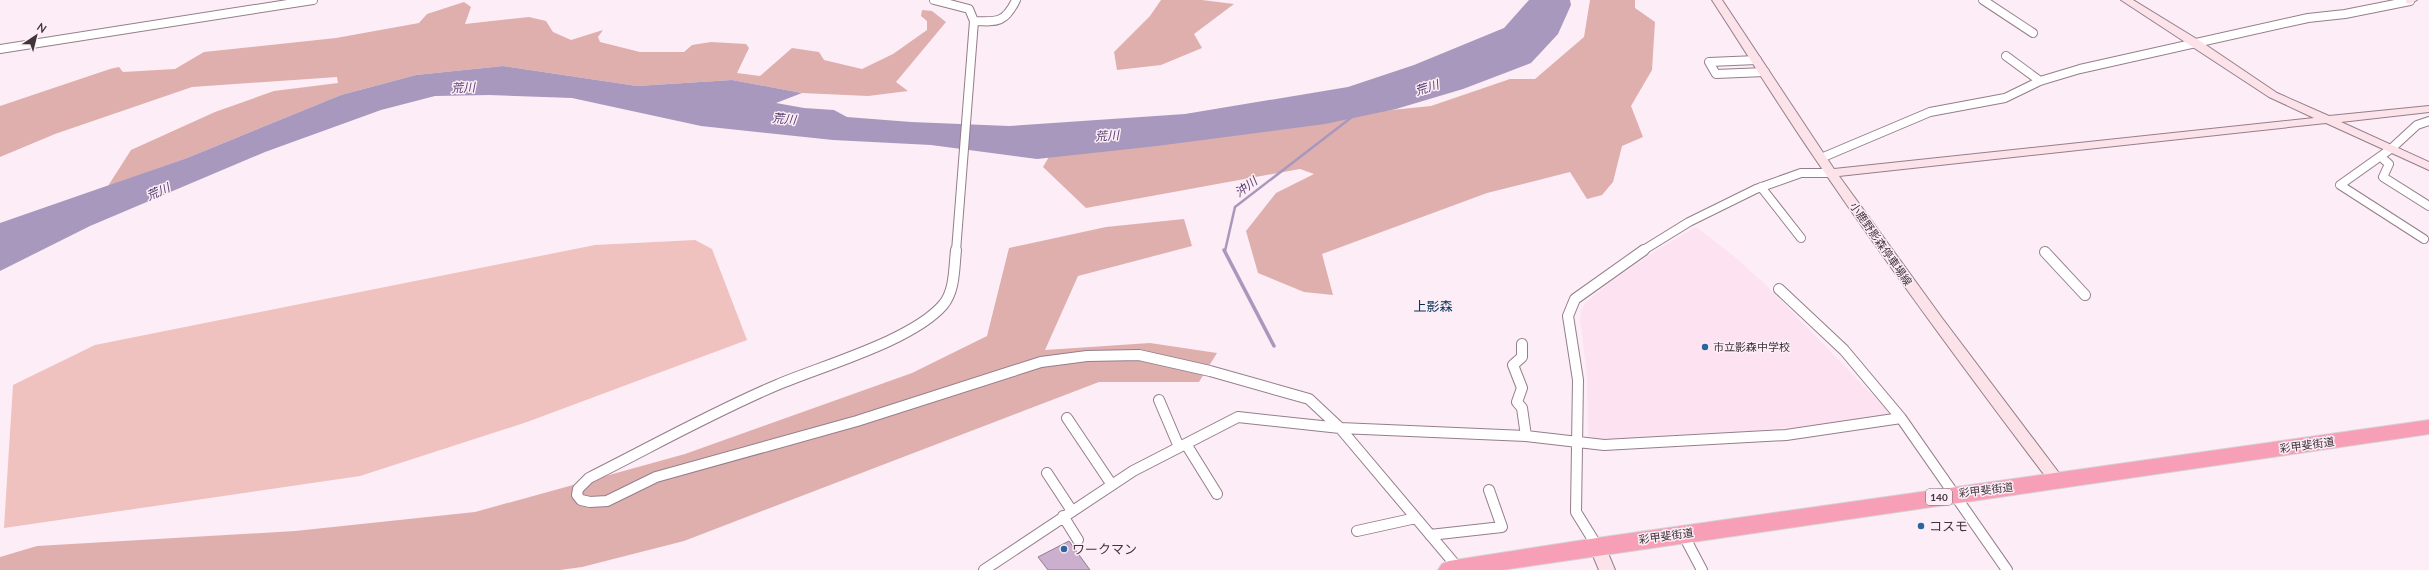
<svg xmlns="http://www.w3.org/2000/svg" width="2429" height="570" viewBox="0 0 2429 570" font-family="Lato,'Noto Sans JP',sans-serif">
<rect width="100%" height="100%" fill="#fdedf6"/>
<!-- built -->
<path fill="#fde3f2" d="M1696,227L1735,257L1767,286L1889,412L1887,415L1830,424L1617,443L1592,441L1588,436L1587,376L1580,319L1581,310L1586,302L1609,283L1657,250Z"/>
<!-- green -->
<path fill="#efc1bf" d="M695,240L712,249L747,340L527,422L360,476L4,528L13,385L95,345L595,245Z"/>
<!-- forest -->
<path fill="#dfafae" d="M1161,0H1202L1234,4L1194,34L1202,48L1161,65L1117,70L1114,52L1150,16Z
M1590,0H1635V8L1655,22L1652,70L1631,106L1643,137L1622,146L1613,182L1602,195L1587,199L1570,172L1487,193L1322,254L1333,295L1304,292L1258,273L1246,231L1276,193L1314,174L1300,169L1086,208L1043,167L1053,150L1254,124L1431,106L1510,79H1535L1584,37Z
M464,2L471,7L465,24L529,17L546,21L553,32L571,40L603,30L598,37L600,42L640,52H684L692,45L711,42L746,44L749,48L737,73L760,76L792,48L819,52L824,60L862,69L893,54L927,30V21L921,16L922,10L932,11L946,22L896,82L908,91L868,96L802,93L732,80L637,86L503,66L416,75L341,95L187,158L108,186L131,150L215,112L274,91L338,83L337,77L192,87L55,134L0,157V106L110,69L119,67L123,72L175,69L204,52L336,38L419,23L427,14Z
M1184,219L1192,246L1078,276L1045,350L1150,343L1217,353L1199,382H1099L684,541L582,567L560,570H0V557L37,546L295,531L475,512L685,454L912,373L987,336L1009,248L1106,227Z"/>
<!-- water -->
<path fill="#a898bd" d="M1529,0H1570L1571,5L1558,34L1531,63L1463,89L1396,109L1325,124L1157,146L1037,159L931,145L833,140L701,126L572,98L489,95L435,96L381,110L265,152L90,226L0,271V223L187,158L341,95L416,75L503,66L637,86L732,80L802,93L776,103L804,108L834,110L847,117L911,122L1009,126L1185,114L1348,87L1414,65L1504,28Z"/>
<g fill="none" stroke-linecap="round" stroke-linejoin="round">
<!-- stream-far1 -->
<path stroke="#a898bd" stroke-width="2.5" d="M1225,251L1235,207L1352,117"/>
<!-- stream -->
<path stroke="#a898bd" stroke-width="3.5" d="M1224,250L1274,346"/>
</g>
<!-- building -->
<path fill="#ccaecf" stroke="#8f7e90" d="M1069,541L1090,570H1048L1038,557Z"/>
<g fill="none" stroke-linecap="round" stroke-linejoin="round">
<!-- street-far1 casing -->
<g stroke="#957e8b" stroke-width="10">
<path id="street-far1" d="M934,0L969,9L974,21L956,251
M1983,0L2033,33
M974,21C997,22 1005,23 1016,0
M0,49L313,0
M2006,56L2040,81
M1757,60L1709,62L1716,74L1765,72
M2381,157L2389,164L2383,177L2429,206
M1821,158L1930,112L2005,98L2040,81L2080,69L2308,18L2345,14L2410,1
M1761,187L1801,238
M2424,239L2340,185L2392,148L2417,125L2429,121
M1642,251L1689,222L1756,189L1801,173H1831"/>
</g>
<!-- street casing -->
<g stroke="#957e8b" stroke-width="12">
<path id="street" d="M956,250C954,268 955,291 943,305C912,341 821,366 777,385C713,412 651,447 589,478L578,489L577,495L581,500L590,502L607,501L656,477L857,421L1041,362L1087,356L1139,355L1210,371L1309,399L1340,428L1459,569L1465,570
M2045,252L2085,295
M1779,289L1844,350L1901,418
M1522,344V357L1513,365L1522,388L1517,402L1522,408L1526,436
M1159,400L1179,447
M1067,418L1112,485
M1186,444L1217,494
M1047,473L1072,511
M1063,516L1078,540
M1357,531L1416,518
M1683,534L1702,570
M1430,535L1502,527L1489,490
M1597,546L1576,512L1578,380L1568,316L1575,299L1644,250
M984,570L1133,471L1238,417L1340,428L1526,436L1604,445L1786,435L1901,418L2007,570"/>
</g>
<!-- secondary casing -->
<g stroke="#957e8b" stroke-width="2">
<path id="secondary" d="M1712,0H1722L1834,169L2314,118L2269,97L2121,0H2133L2200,41L2277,93L2329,116L2429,106V112L2341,122L2429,162V170L2326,123L1839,176L1942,318L2062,477L2065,481L2062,485L2057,487L2052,485C1970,377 1890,269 1814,157C1779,106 1746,52 1712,0Z
M2406,0H2417L2410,4L2406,3Z
M1597,540L1603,541L1615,570H1599L1589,546L1591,541Z"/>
</g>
<!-- highway casing -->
<g stroke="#d5d3d4" stroke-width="2">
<path id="highway" d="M2429,420V434L1502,570H1438L1442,564L1449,561L1597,538Z"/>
</g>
<!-- street-far1 -->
<use href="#street-far1" stroke="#fff" stroke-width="8"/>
<!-- street -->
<use href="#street" stroke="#fff" stroke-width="10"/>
<!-- secondary -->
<use href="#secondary" fill="#fce2e9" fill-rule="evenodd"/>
<!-- highway -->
<use href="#highway" fill="#f69fb7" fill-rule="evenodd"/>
</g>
<!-- markers -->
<g fill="#29669d" stroke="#fdedf6" stroke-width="1.5">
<circle cx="1705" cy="347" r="4"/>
<circle cx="1921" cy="526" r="4"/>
<circle cx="1064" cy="549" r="4"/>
</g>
<g text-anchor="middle" stroke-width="3" stroke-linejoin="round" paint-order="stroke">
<!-- shield labels -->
<rect fill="#fdedf6" stroke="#786c72" stroke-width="1" x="1926" y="489" width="26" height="16" rx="3"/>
<g font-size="10" font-weight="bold" fill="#3f353a">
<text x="1939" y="501">140</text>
</g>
<!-- street labels -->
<g font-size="11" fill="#3f353a" stroke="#fdedf6">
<text transform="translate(1881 244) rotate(55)" y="4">小鹿野影森停車場線</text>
<text transform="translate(2307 445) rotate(-8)" y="4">彩甲斐街道</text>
<text transform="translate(1986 490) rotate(-7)" y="4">彩甲斐街道</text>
<text transform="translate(1666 536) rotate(-8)" y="4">彩甲斐街道</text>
</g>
<!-- poi labels -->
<g font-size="11" fill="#3f353a" stroke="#fdedf6" text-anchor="start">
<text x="1713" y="351">市立影森中学校</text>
</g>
<!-- water labels -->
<g font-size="12" font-style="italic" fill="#553d70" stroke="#fdedf6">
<text transform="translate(463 88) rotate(-3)" y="4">荒川</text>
<text transform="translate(1427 88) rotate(-18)" y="4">荒川</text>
<text transform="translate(784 119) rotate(5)" y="4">荒川</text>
<text transform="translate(1107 136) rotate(-4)" y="4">荒川</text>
<text transform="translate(1246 187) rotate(-37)" y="4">沖川</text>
<text transform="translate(158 192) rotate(-24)" y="4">荒川</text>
</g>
<!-- quarter labels -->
<g font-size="13" fill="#012f53" stroke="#fdedf6">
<text x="1433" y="311">上影森</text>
</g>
<!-- near-poi labels -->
<g font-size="13" fill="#3f353a" stroke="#fdedf6" text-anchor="start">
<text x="1929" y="531">コスモ</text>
<text x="1072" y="554">ワークマン</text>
</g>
</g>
<!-- north arrow -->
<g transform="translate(36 36) rotate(35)" stroke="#fdedf6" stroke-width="3" paint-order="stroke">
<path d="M0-3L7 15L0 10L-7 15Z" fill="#3f353a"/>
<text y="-6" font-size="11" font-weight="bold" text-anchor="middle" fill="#3f353a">N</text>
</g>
</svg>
